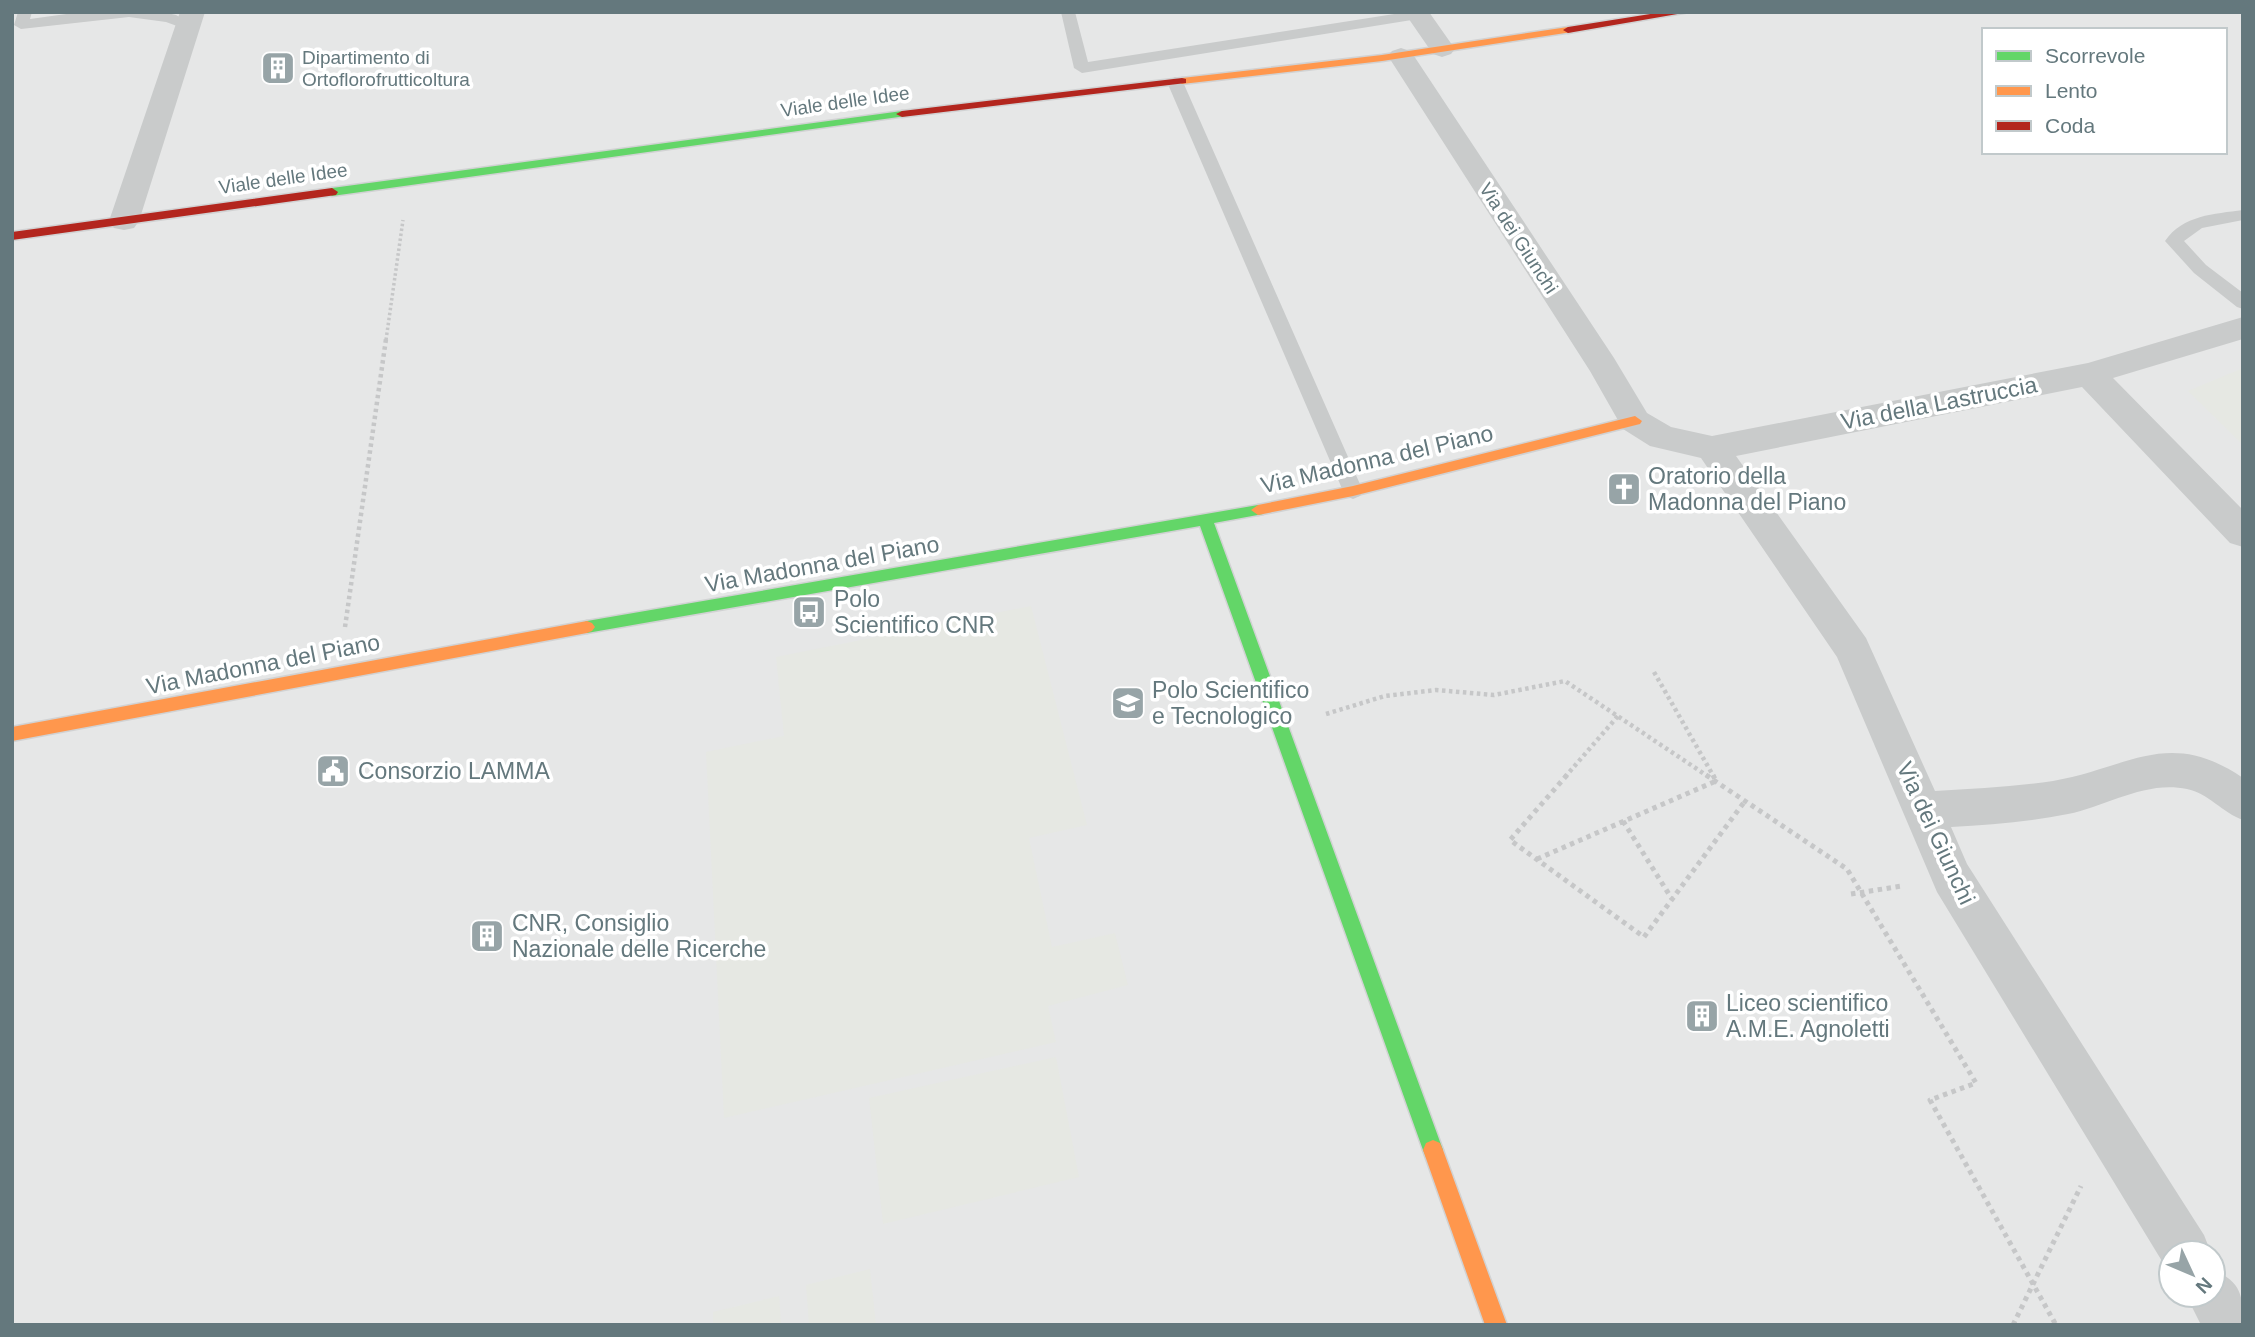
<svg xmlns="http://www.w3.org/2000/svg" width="2255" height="1337" viewBox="0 0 2255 1337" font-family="Helvetica,sans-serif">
<rect width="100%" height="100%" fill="#f6f6f6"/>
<!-- built -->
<path fill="#e6e7e7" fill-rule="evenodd" d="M12,12H2243V1325H12ZM1984,30H2225V152H1984ZM2171,1253H2213V1295H2171Z"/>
<!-- green -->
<path fill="#e6e8e3" d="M2243,368V445L2188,391Z
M1031,606L1087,825L1029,838L1052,947L1115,933L1128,985L1048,1006L1056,1042L724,1118L706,752L784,736L776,657Z
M1056,1057L1079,1177L883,1224L869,1098Z
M870,1269L876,1325H809L806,1285Z
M779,1296L781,1325H713V1312Z"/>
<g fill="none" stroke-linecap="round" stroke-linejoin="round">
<!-- fast casing -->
<g stroke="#d1d2d3" stroke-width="3">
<path id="fast" d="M902,111L906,112V116L332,196L326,192L332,188Z
M1258,505L1265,510L1263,514L1214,523L1443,1150L1440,1157L1433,1160L1426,1157L1423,1150L1200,526L587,633L582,631L579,627L582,623L587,621Z"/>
</g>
<!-- slow casing -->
<g stroke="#d1d2d3" stroke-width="3">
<path id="slow" d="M1568,27L1573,30L1572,32L1382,61L1182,84L1177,81L1182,78L1382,55Z
M1635,416L1642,421L1640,424L1353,496L1258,515L1251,510L1258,505L1353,486Z
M587,621L592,623L595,627L592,631L587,633L12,741V727Z
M1433,1140L1440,1143L1443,1150L1507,1325H1485L1423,1150L1426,1143Z"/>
</g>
<!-- jam casing -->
<g stroke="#d1d2d3" stroke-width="3">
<path id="jam" d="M1663,12H1689L1568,33L1563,30L1568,27Z
M1182,78L1186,79V83L902,117L896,114L902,111Z
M332,188L338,192L336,195L12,240V232Z"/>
</g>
<!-- path-far2 -->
<path stroke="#c6c7c8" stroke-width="3.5" stroke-dasharray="2.5 2.5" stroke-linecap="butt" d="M386,340L403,220"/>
<!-- path-far1 -->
<path stroke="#c6c7c8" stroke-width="4.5" stroke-dasharray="3.5 3.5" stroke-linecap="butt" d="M345,627L386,339
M1654,672L1714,777
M1326,714L1385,696L1436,690L1494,695L1565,681L1709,777
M1565,777L1618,716"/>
<!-- path -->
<path stroke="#c6c7c8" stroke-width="5" stroke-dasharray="4.5 4.5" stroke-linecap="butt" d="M1567,775L1510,840L1644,937L1745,801
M1706,775L1847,869L1976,1083L1930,1100L2056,1325
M1623,821L1672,899
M1537,859L1716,781L1713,775
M1851,894L1902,886
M2013,1325L2081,1186"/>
<!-- lane -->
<path fill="#c9cbcb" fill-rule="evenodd" d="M18,12H32L30,19L81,12H163L176,15L195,26L188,30L166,22L129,17L21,29L14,25Z
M1061,12H1075L1088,62L1407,12H1423L1425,15L1418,19L1082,73L1074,68Z
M1175,77L1183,82L1363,491L1360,496L1353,499L1346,496L1343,491L1167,82Z
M2243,210V220L2202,228L2184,241L2206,265L2243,293V309L2237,307L2194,273L2165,241C2183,215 2214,214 2243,210Z"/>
<!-- street -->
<path fill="#c9cbcb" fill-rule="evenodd" d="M180,12H205L139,221L134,228L124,230L114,228L109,221Z
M1404,12H1429L1455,49L1451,54L1442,57L1433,54Z
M1401,48L1410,51L1414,56L1614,358L1647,413L1671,427L1712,436L2088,363L2243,317V339L2113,378L2243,510V547L2230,543L2082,387L1736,456L1866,638L1935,791C1974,789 2014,787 2053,781C2128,768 2169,727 2243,778V820C2223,813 2208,793 2187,789C2146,780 2107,806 2068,814C2029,822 1990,825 1951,827L1967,864L2204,1235L2211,1253H2171V1272L2168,1271L1937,892L1837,657L1701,458L1650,446L1623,429L1590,371L1388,56L1392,51Z
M2213,1270C2242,1282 2243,1296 2243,1325H2201L2186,1295H2213Z"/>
<!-- fast -->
<use href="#fast" fill="#63d668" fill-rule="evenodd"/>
<!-- slow -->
<use href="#slow" fill="#ff974d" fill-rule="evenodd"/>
<!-- jam -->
<use href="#jam" fill="#b3261e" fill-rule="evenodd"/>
</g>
<!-- icons -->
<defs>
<g id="building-square" transform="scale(1.75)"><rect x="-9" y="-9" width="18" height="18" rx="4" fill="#97a4a7" stroke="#fff"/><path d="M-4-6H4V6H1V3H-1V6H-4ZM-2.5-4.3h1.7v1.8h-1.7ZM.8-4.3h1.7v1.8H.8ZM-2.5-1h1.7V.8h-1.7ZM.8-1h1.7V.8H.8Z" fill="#fff"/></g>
<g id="church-square" transform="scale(1.75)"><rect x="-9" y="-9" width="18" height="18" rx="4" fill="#97a4a7" stroke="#fff"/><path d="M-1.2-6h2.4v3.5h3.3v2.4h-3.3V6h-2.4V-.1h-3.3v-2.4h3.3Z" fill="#fff"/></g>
<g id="bus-square" transform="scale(1.75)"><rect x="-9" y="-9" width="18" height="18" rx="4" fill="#97a4a7" stroke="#fff"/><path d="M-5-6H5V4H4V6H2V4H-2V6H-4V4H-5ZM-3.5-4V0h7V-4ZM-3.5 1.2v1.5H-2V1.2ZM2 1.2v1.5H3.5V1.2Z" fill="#fff"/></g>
<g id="university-square" transform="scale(1.75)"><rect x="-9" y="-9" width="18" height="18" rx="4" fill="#97a4a7" stroke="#fff"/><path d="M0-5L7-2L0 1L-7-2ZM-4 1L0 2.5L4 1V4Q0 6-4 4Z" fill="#fff"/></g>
<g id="civic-square" transform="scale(1.75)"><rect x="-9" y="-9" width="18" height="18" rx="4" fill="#97a4a7" stroke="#fff"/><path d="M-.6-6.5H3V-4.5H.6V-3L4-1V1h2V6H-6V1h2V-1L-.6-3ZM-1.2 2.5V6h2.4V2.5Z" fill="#fff"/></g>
</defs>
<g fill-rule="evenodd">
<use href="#building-square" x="278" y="68"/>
<use href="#church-square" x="1624" y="489"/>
<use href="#bus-square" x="809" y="612"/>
<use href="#university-square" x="1128" y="703"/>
<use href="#civic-square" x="333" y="771"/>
<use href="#building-square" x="487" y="936"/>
<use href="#building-square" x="1702" y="1016"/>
</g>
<g text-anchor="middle" stroke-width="7" stroke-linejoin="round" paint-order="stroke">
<!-- far-poi labels -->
<g font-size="19" fill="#64787d" stroke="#fff" text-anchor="start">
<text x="302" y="64">Dipartimento di<tspan x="302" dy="22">Ortoflorofrutticoltura</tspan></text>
</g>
<!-- far-street labels -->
<g font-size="19" fill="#64787d" stroke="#fff">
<text transform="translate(845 101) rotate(-8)" y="7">Viale delle Idee</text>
<text transform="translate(283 178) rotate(-8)" y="7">Viale delle Idee</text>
<text transform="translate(1519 238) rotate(57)" y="7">Via dei Giunchi</text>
</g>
<!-- street labels -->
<g font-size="23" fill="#64787d" stroke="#fff">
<text transform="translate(1939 403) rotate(-11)" y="8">Via della Lastruccia</text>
<text transform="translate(1377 459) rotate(-13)" y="8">Via Madonna del Piano</text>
<text transform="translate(822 564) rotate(-10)" y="8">Via Madonna del Piano</text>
<text transform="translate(263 664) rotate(-11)" y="8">Via Madonna del Piano</text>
<text transform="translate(1936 833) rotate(65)" y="8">Via dei Giunchi</text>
</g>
<!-- poi labels -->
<g font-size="23" fill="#64787d" stroke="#fff" text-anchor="start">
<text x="1648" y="484">Oratorio della<tspan x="1648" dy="26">Madonna del Piano</tspan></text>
<text x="834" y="607">Polo<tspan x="834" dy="26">Scientifico CNR</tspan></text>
<text x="1152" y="698">Polo Scientifico<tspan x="1152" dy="26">e Tecnologico</tspan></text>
<text x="358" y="779">Consorzio LAMMA</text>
<text x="512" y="931">CNR, Consiglio<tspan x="512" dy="26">Nazionale delle Ricerche</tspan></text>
<text x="1726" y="1011">Liceo scientifico<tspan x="1726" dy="26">A.M.E. Agnoletti</tspan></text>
</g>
</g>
<!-- border -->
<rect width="2255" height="1337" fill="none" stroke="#64787d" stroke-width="28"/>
<!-- legend -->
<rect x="1982" y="28" width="245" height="126" fill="#ffffff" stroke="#c1c9cb" stroke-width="2"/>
<rect x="1996" y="51" width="35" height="10" fill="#63d668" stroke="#c1c9cb" stroke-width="2"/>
<text x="2045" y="63" font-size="21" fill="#64787d">Scorrevole</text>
<rect x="1996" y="86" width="35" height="10" fill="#ff974d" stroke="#c1c9cb" stroke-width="2"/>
<text x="2045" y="98" font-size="21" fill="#64787d">Lento</text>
<rect x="1996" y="121" width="35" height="10" fill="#b3261e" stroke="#c1c9cb" stroke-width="2"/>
<text x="2045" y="133" font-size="21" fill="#64787d">Coda</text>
<!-- north arrow -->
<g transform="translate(2192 1274) rotate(134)"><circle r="33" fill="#ffffff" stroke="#c1c9cb" stroke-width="2"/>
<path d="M0-5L12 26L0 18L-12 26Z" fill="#97a4a7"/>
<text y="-10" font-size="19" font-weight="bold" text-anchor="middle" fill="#64787d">N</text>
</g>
</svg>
